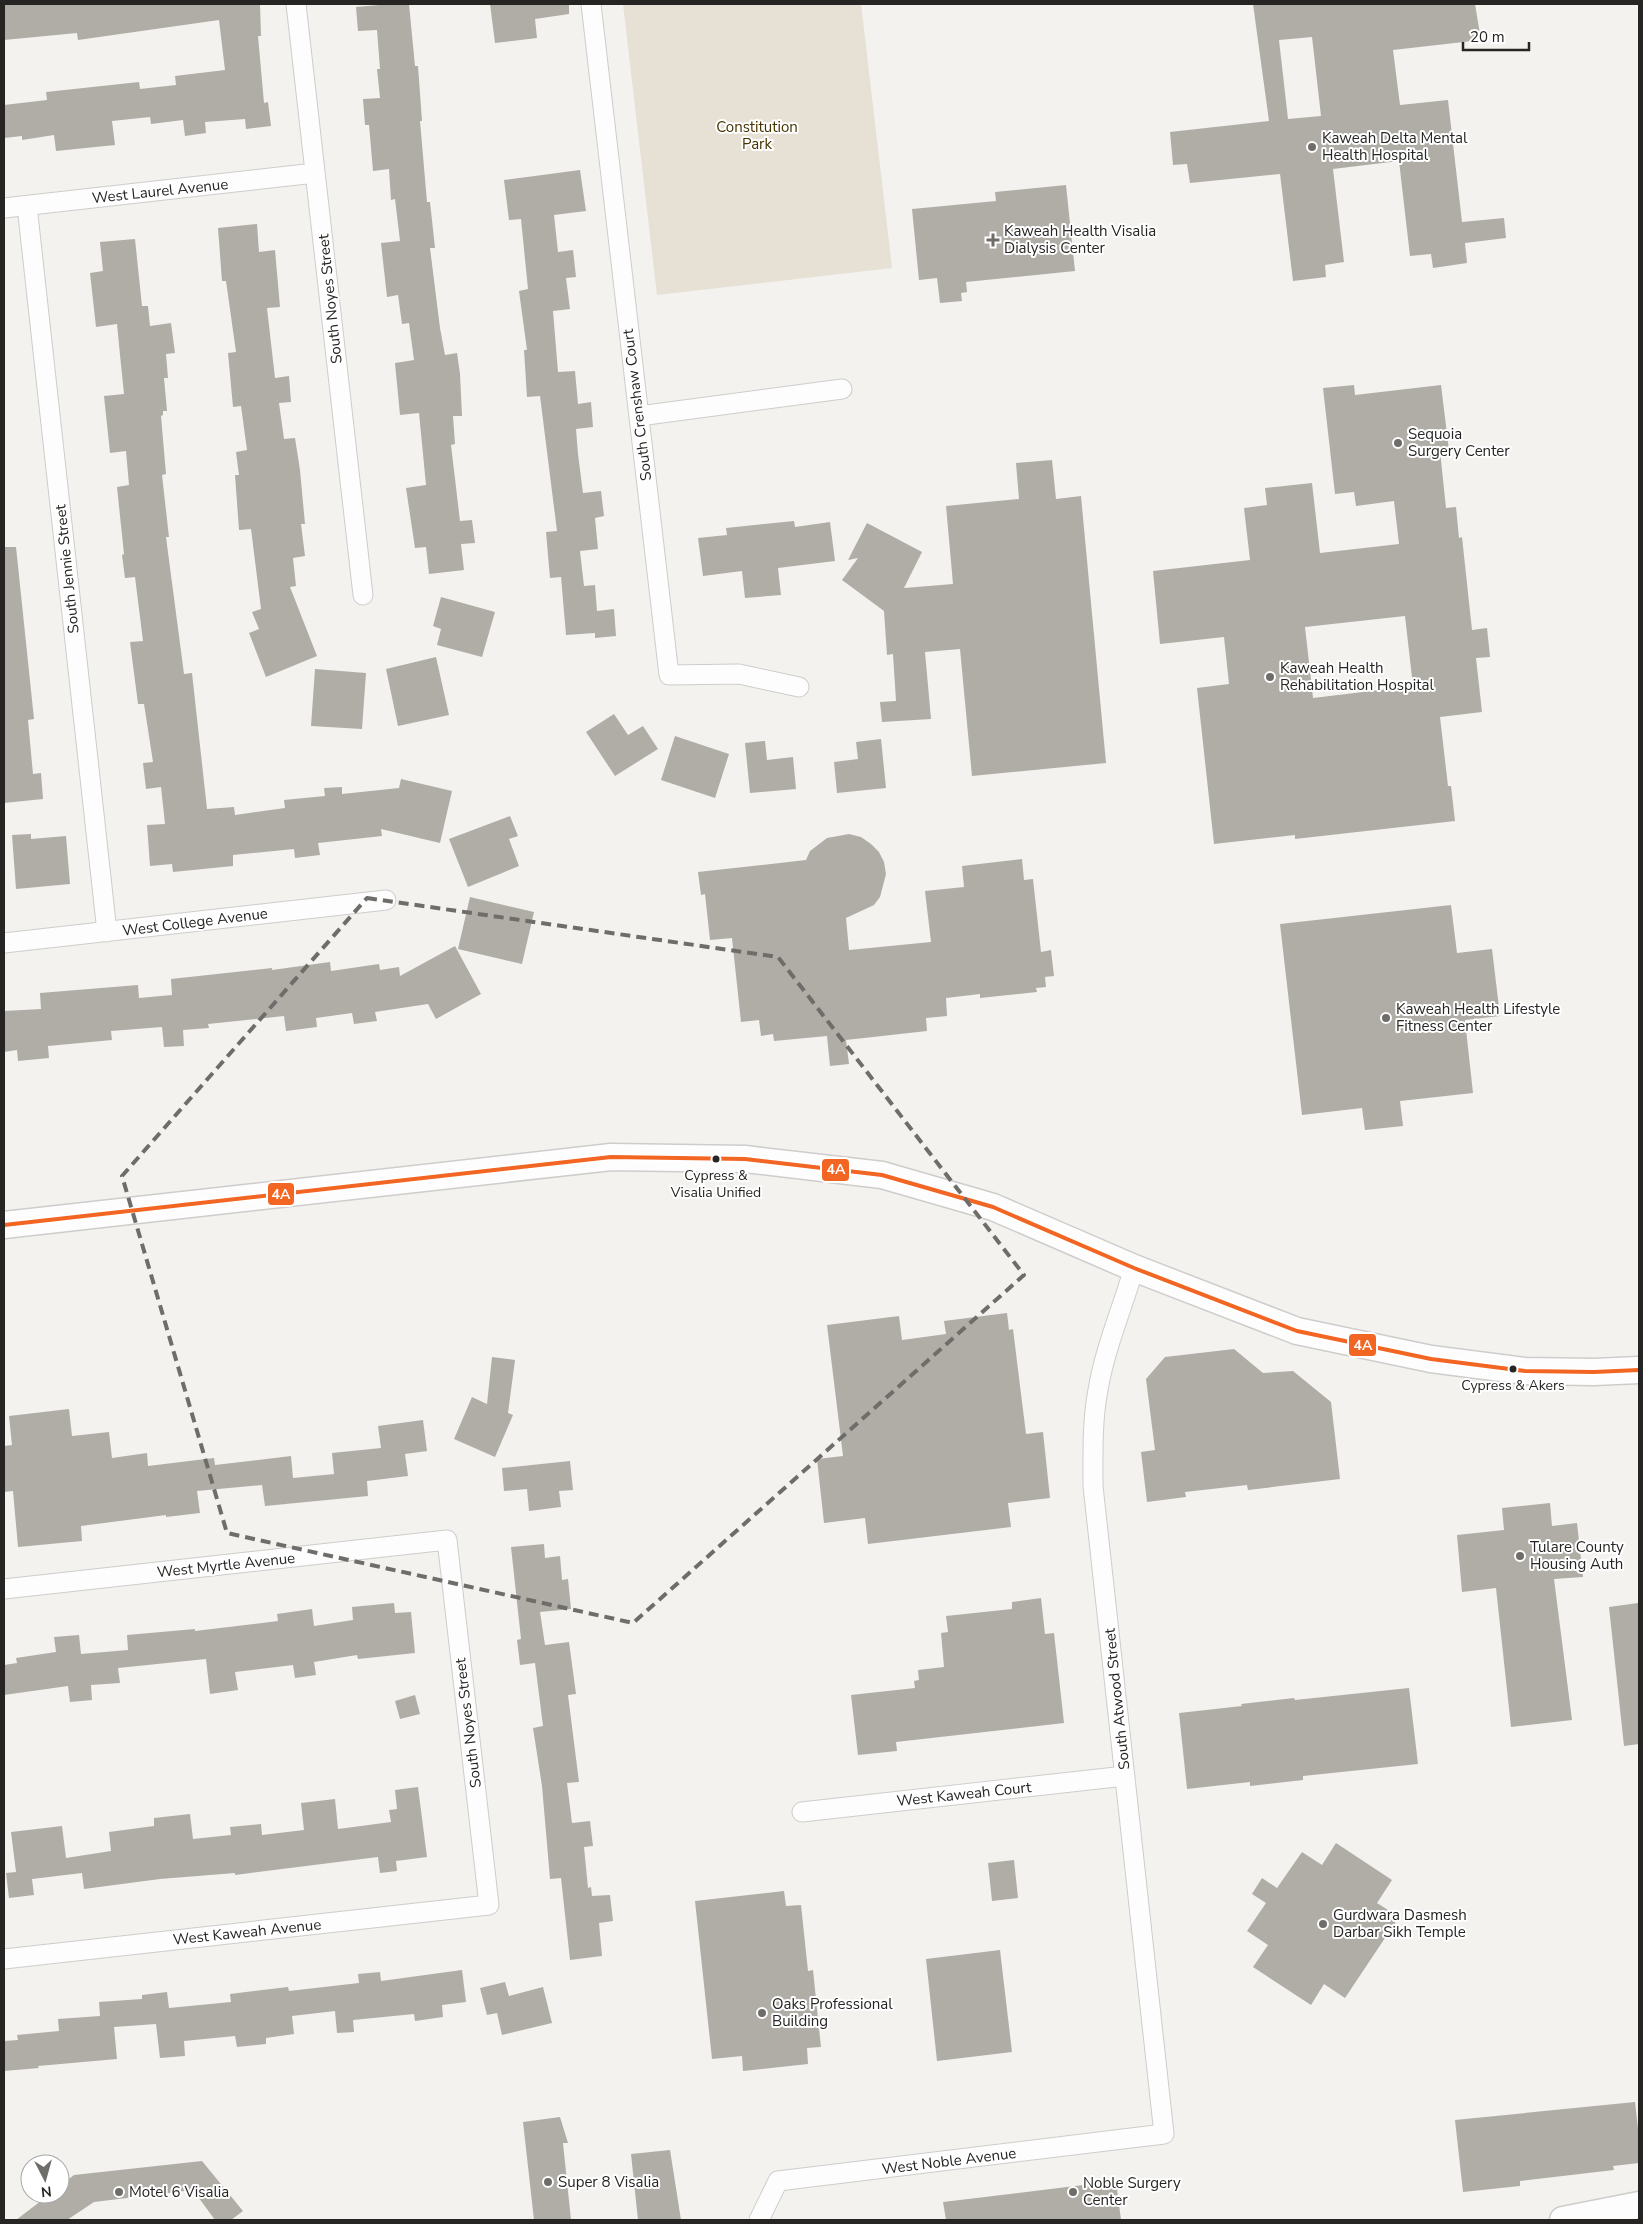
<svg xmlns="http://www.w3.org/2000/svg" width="1643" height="2224" viewBox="0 0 1643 2224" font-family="'Nunito Sans',sans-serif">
<rect width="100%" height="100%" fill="#f3f2ef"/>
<!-- green -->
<path fill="#e6e0d5" d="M623,4H861L892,268L657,295Z"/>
<!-- building -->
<path fill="#b0ada7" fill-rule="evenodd" d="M4,4H260L261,36H258L264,103L268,102L271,126L246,129L245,119L205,122L206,133L185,136L183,120L151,124L150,117L112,121L115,145L56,151L54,135L22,140V136L4,138V105L47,100L46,92L139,82L140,89L176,85L175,76L225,70L219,20L78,40L77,33L4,40Z
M391,4H409L415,66H418L422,121H420L427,202H430L435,248H430L440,328L445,355L457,353L460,374L462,416H453L455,444L451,445L460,521L472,520L475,543L461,544L464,570L429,574L426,547L415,548L406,488L426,485L419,413L400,415L395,363L414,360L409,323L402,324L398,295L387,297L381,243L400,241L395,199L391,200L389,169L373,171L369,125H365L363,99L380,98L377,69H380L377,30L358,31L356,7Z
M490,4H569V14L535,19L537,38L495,43Z
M1253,4H1475L1481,40L1393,50L1400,105L1448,100L1462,222L1504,218L1506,238L1465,243L1467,263L1433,268L1431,254L1410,256L1399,161L1333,169L1344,262L1325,265L1326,277L1293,281L1280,174L1190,183L1187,164L1173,165L1170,132L1269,121ZM1312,37L1321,116L1288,119L1279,40Z
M580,170L586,211L554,215L558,252L573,250L576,277L566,278L570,309L553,311L558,372L575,371L578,404L591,402L593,427L576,429L578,454L583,493L601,491L604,516L595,518L598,549L580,551L584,586L595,585L597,611L614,609L616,636L595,638V633L566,635L561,577L550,578L546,532L557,531L540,396L527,397L524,350H527L519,291L528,289L521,219L509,220L504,180Z
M1066,185L1075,271L966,282L967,292L961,293L962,301L940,303L937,278L919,280L912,209L996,201L995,192Z
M257,224L259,252L275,250L280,307L267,308L275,378L289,376L291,402L279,403L284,439L295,438L300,470L305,524H301L305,556L293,558L296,586L290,587L317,656L266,677L249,633L259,629L252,612L261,609L251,529L239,530L235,475H239L236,452L247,450L241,406L233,407L228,353L236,352L226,281H222L218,228Z
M135,239L142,306H148L150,326L171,323L175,353L166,354L168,378H164L167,411H163V415L161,416L166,474L162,475L169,537H166L184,674L192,673L207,809L234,807L235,815L285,808L284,800L325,796L324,788L342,787V794L399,788L401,779L452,791L440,843L381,829L382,836L318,843L320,855L295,858L294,849L233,855V866L173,872L172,864L150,866L147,825L165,824L161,787L146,789L143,763L153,762L144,704H138L130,642L143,641L135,577L125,578L122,555L124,554L117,487L129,485L126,451L110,453L104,396L124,394L120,355L117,324L96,327L90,273L103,271L100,242Z
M1354,385L1355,395L1441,385L1449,450L1440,451L1446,508L1456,507L1459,538L1462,537L1472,630L1487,628L1490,657L1476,658L1482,712L1440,717L1448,786H1451L1455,821L1295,839V835L1214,844L1197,688L1229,684L1224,637L1160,644L1153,571L1250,560L1244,508L1267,505L1265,488L1312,483L1320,553L1399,544L1394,501L1356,506L1354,492L1335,494L1323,388ZM1405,616L1413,686L1313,698L1305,627Z
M1052,460L1056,499L1081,496L1106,763L972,776L960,649L925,652L931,719L882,722L880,702L896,701L893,654L887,655L884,611L842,580L858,558L848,560L867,523L922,552L904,588L953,584L946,506L1019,499L1016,463Z
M794,521L795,527L830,522L835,561L778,568L781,595L745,598L742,571L703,576L698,538L727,535L726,528Z
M4,547H16L34,719L28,720L33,774L41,773L43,799L4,803Z
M441,597L495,612L482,657L437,645L441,629L433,626Z
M436,657L449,715L398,726L386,669Z
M315,669L366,673L362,729L311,726Z
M614,714L628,735L643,726L658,749L615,776L586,732Z
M675,736L729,754L715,798L661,780Z
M881,739L886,788L837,793L834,762L858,759L856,742Z
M765,741L767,760L793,757L796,789L750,793L745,743Z
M510,816L518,836L509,839L519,866L468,887L449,839Z
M31,834V839L66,836L70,884L16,889L12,835Z
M849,834L861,837L871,844L879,852L884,862L886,874L880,897L874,905L846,918L849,950L931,942L925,891L964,887L962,866L1022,859L1024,880L1033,879L1041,952L1051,950L1054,976L1045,977L1046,987L1036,988L1037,992L980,998V994L946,998L947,1016L926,1018L927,1031L846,1040L849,1064L830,1066L827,1036L774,1041L773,1034L761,1036L759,1020L741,1022L732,938L710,940L705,894L701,895L698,872L806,860L810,851L827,838Z
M470,897L534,912L522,964L458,949Z
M1451,905L1457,953L1492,949L1500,1016L1465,1020L1473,1093L1400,1101L1403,1126L1365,1130L1362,1108L1302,1115L1280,924Z
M455,946L481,994L436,1019L428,1004L375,1012L377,1021L354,1024L352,1013L316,1018L317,1027L286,1031L284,1016L208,1024L209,1028L183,1030L184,1046L164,1047L162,1027L111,1031L112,1040L48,1046L49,1058L18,1061L17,1050L4,1052V1011L41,1009L40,993L138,985L139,998L172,995L171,979L272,968V970L330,962L331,971L379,964L380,970L399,967L400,976Z
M1007,1313L1009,1330L1013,1329L1026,1434L1043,1432L1050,1498L1008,1503L1011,1527L868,1544L865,1518L824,1523L817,1459L843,1456L827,1325L899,1316L902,1340L946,1334L944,1321Z
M1234,1349L1263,1373L1293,1371L1331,1402L1340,1479L1248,1490L1247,1485L1185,1492L1186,1497L1147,1502L1141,1452L1155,1450L1146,1379L1165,1357Z
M492,1357L515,1360L508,1413L513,1415L495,1457L454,1439L472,1397L487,1404Z
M69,1409L72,1436L109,1432L112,1458L147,1453L148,1466L214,1458L215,1465L291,1456L293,1478L334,1474L332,1453L381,1448L378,1426L423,1420L427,1451L405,1454L408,1476L367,1481L368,1496L265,1506L262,1485L197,1491L200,1513L166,1517V1515L81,1526L82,1541L18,1547L13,1491L4,1492V1446L12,1445L9,1416Z
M570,1461L573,1490L559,1491L561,1507L529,1511L527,1489L504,1491L502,1468Z
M1550,1503L1552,1526L1577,1523L1583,1577L1554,1579L1572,1720L1511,1727L1496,1588L1462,1592L1457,1535L1504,1530L1502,1508Z
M544,1544L545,1558L560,1556L562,1580L568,1579L571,1609L540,1612L545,1645L569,1642L576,1694L568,1695L579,1782L567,1783L572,1823L590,1821L593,1846L584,1847L588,1888L591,1887L592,1896L610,1895L613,1921L599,1923L602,1956L570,1960L561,1878L550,1879L542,1786L533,1728L543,1726L535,1663L520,1665L517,1640L521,1639L511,1547Z
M1041,1598L1045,1634L1054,1633L1064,1723L896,1742L897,1751L858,1755L851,1695L915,1688L914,1681L919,1680L918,1670L944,1667L941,1633L948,1632L946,1616L1012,1609V1602Z
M394,1603L395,1613L411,1612L415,1653L358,1659L357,1655L314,1662L316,1675L295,1678L293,1665L235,1672L238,1690L210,1694L206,1659L118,1668L120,1683L91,1685L92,1700L70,1702L68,1686L4,1695V1665L17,1663L16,1658L56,1652L54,1637L79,1635L81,1654L128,1650L127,1635L195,1629V1631L278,1621L277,1614L312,1609L314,1626L353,1620L352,1607Z
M1638,1603L1639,1744L1624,1746L1609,1607Z
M1409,1688L1418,1764L1303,1776V1780L1250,1786V1782L1187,1789L1179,1713L1242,1706L1241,1704L1294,1698L1295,1700Z
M415,1695L420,1714L400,1719L395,1701Z
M418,1787L427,1857L396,1861L397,1871L380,1873L378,1857L235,1875V1873L160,1879L84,1889L82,1873L32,1879L34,1895L9,1898L6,1873L16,1872L11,1832L62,1826L66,1858L111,1851L109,1832L154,1826V1818L190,1814L193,1839L231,1835L230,1827L261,1824L262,1835L304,1830L301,1803L335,1799L338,1829L391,1822L389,1810L397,1809L395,1790Z
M1336,1843L1392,1880L1377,1903L1399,1917L1345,1998L1324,1984L1311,2005L1253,1967L1268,1945L1247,1931L1266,1903L1252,1894L1262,1878L1277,1888L1302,1852L1322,1865Z
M1014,1860L1018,1898L992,1901L988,1863Z
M784,1891L786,1906L801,1905L808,1971L813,1970L821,2047L807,2048L808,2064L743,2071L742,2056L712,2059L695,1901Z
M1000,1950L1012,2052L937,2061L926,1959Z
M462,1970L466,2002L442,2005L443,2017L415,2021L414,2014L353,2020L354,2032L337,2033L335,2011L292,2016L294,2034L266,2038V2044L237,2047L235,2036L184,2041L185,2056L160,2058L156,2024L114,2027L117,2059L38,2066L39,2068L4,2071V2041L18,2040L17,2035L59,2031L58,2019L100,2016L99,2002L142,1999V1995L167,1992L169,2008L231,2002L230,1994L288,1987L289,1991L359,1983L358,1974L380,1972L381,1981Z
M505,1982L509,1996L543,1987L552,2023L502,2035L497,2013L487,2015L480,1988Z
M1635,2102L1639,2137V2163L1613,2166L1614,2170L1520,2181V2186L1463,2192L1455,2120Z
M560,2117L568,2143H563L571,2220H534L523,2122Z
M670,2150L681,2220H638L631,2154Z
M202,2161L243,2211L231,2220H215L193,2190L94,2202L67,2220H16L50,2194H60V2186L74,2175Z
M1116,2181L1121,2220H946L943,2202Z"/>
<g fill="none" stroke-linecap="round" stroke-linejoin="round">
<!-- street casing -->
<g stroke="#cecdcb" stroke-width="21">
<path id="street" d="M296,4L363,595
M591,4L669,675L739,674L799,687
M27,206L107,932
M4,208L315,173
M639,416L842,389
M4,943L386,900
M4,1589L447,1540L489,1905L4,1959
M802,1812L1125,1776
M759,2220L778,2181L1164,2134L1093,1486C1093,1454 1092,1421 1098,1390C1105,1348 1122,1309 1134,1268"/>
</g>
<!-- secondary casing -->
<g stroke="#cecdcb" stroke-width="29">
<path id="secondary" d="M4,1225L611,1157L745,1159L882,1175L993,1207L1134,1268L1297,1331L1431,1359L1525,1371L1594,1372L1639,1370
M1563,2220L1639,2205"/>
</g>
<!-- street -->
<use href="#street" stroke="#fdfdfd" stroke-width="19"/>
<!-- secondary -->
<use href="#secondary" stroke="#fdfdfd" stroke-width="26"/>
<!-- bus-1 casing -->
<g stroke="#fff" stroke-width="8">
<path id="bus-1" d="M4,1225L611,1157L745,1159L882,1175L993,1207L1134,1268L1297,1331L1431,1359L1525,1371L1594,1372L1639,1370"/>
</g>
<!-- bus-1 -->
<use href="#bus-1" stroke="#f26522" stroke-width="4"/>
</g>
<!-- marked area -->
<path fill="none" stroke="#6e6d6a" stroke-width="4" stroke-dasharray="10 6" stroke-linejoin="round" d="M367,898L778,957L1024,1275L633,1623L227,1533L122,1176Z"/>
<!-- markers -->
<g fill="#6e6d6a" stroke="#fff" stroke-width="2">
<circle cx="1312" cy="147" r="5"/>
<path d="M990.5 232.5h5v5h5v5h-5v5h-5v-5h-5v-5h5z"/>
<circle cx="1398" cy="443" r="5"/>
<circle cx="1270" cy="677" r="5"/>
<circle cx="1386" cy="1018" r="5"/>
<circle cx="1520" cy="1556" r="5"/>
<circle cx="1323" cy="1924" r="5"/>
<circle cx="762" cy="2013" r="5"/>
<circle cx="548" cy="2182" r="5"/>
<circle cx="119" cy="2192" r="5"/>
<circle cx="1073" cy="2192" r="5"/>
</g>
<g fill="#262523" stroke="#fff" stroke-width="2">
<circle cx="716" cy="1159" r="4.5"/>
<circle cx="1513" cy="1369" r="4.5"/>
</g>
<g text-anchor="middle" stroke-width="4" stroke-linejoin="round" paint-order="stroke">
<!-- bus labels -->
<g font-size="14" fill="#262523" stroke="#fff">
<text x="716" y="1180">Cypress &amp;<tspan x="716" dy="17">Visalia Unified</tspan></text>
<text x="1513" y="1390">Cypress &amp; Akers</text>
</g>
<!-- park labels -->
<g font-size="15" fill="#463300" stroke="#fff">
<text x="757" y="132">Constitution<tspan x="757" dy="17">Park</tspan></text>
</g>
<!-- poi labels -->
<g font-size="15" fill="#262523" stroke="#fff" text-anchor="start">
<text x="1322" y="143">Kaweah Delta Mental<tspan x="1322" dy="17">Health Hospital</tspan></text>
<text x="1004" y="236">Kaweah Health Visalia<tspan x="1004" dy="17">Dialysis Center</tspan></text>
<text x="1408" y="439">Sequoia<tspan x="1408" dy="17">Surgery Center</tspan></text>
<text x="1280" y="673">Kaweah Health<tspan x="1280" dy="17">Rehabilitation Hospital</tspan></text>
<text x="1396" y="1014">Kaweah Health Lifestyle<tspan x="1396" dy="17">Fitness Center</tspan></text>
<text x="1530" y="1552">Tulare County<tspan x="1530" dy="17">Housing Auth</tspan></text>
<text x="1333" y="1920">Gurdwara Dasmesh<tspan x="1333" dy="17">Darbar Sikh Temple</tspan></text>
<text x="772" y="2009">Oaks Professional<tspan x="772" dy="17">Building</tspan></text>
<text x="558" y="2187">Super 8 Visalia</text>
<text x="1083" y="2188">Noble Surgery<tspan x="1083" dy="17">Center</tspan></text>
<text x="129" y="2197">Motel 6 Visalia</text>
</g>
<!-- street labels -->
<g font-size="15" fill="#262523" stroke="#fff">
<text transform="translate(160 191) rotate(-6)" y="5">West Laurel Avenue</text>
<text transform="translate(330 299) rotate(-96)" y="5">South Noyes Street</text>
<text transform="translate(637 405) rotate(-97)" y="5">South Crenshaw Court</text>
<text transform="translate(67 569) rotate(-96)" y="5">South Jennie Street</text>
<text transform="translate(195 922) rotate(-7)" y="5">West College Avenue</text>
<text transform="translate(226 1565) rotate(-6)" y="5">West Myrtle Avenue</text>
<text transform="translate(1117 1699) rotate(-96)" y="5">South Atwood Street</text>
<text transform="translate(468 1723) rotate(-97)" y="5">South Noyes Street</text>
<text transform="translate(964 1794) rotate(-6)" y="5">West Kaweah Court</text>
<text transform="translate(247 1932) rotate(-6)" y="5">West Kaweah Avenue</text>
<text transform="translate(949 2161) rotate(-7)" y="5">West Noble Avenue</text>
</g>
</g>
<g stroke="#fff" stroke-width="2">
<rect x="821" y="1158" width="29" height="24" rx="5" fill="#f26522"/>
<rect x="267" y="1182" width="28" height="24" rx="5" fill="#f26522"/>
<rect x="1348" y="1333" width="29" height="24" rx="5" fill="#f26522"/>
</g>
<g font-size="14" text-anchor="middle" font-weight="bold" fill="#fff">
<text x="836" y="1174">4A</text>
<text x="281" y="1199">4A</text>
<text x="1363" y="1350">4A</text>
</g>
<!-- border -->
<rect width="1643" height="2224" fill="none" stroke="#262523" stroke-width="10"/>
<!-- north arrow -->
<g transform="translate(45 2179) rotate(174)"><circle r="24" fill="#ffffff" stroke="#a8a8a7"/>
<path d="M0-4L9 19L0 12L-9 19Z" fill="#6e6d6a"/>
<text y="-8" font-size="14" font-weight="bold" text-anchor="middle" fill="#262523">N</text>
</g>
<!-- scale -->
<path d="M1463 42v8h66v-8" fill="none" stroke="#262523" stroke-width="2.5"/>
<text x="1470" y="42" font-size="15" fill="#262523" stroke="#ffffff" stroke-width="4" paint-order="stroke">20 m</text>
</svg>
